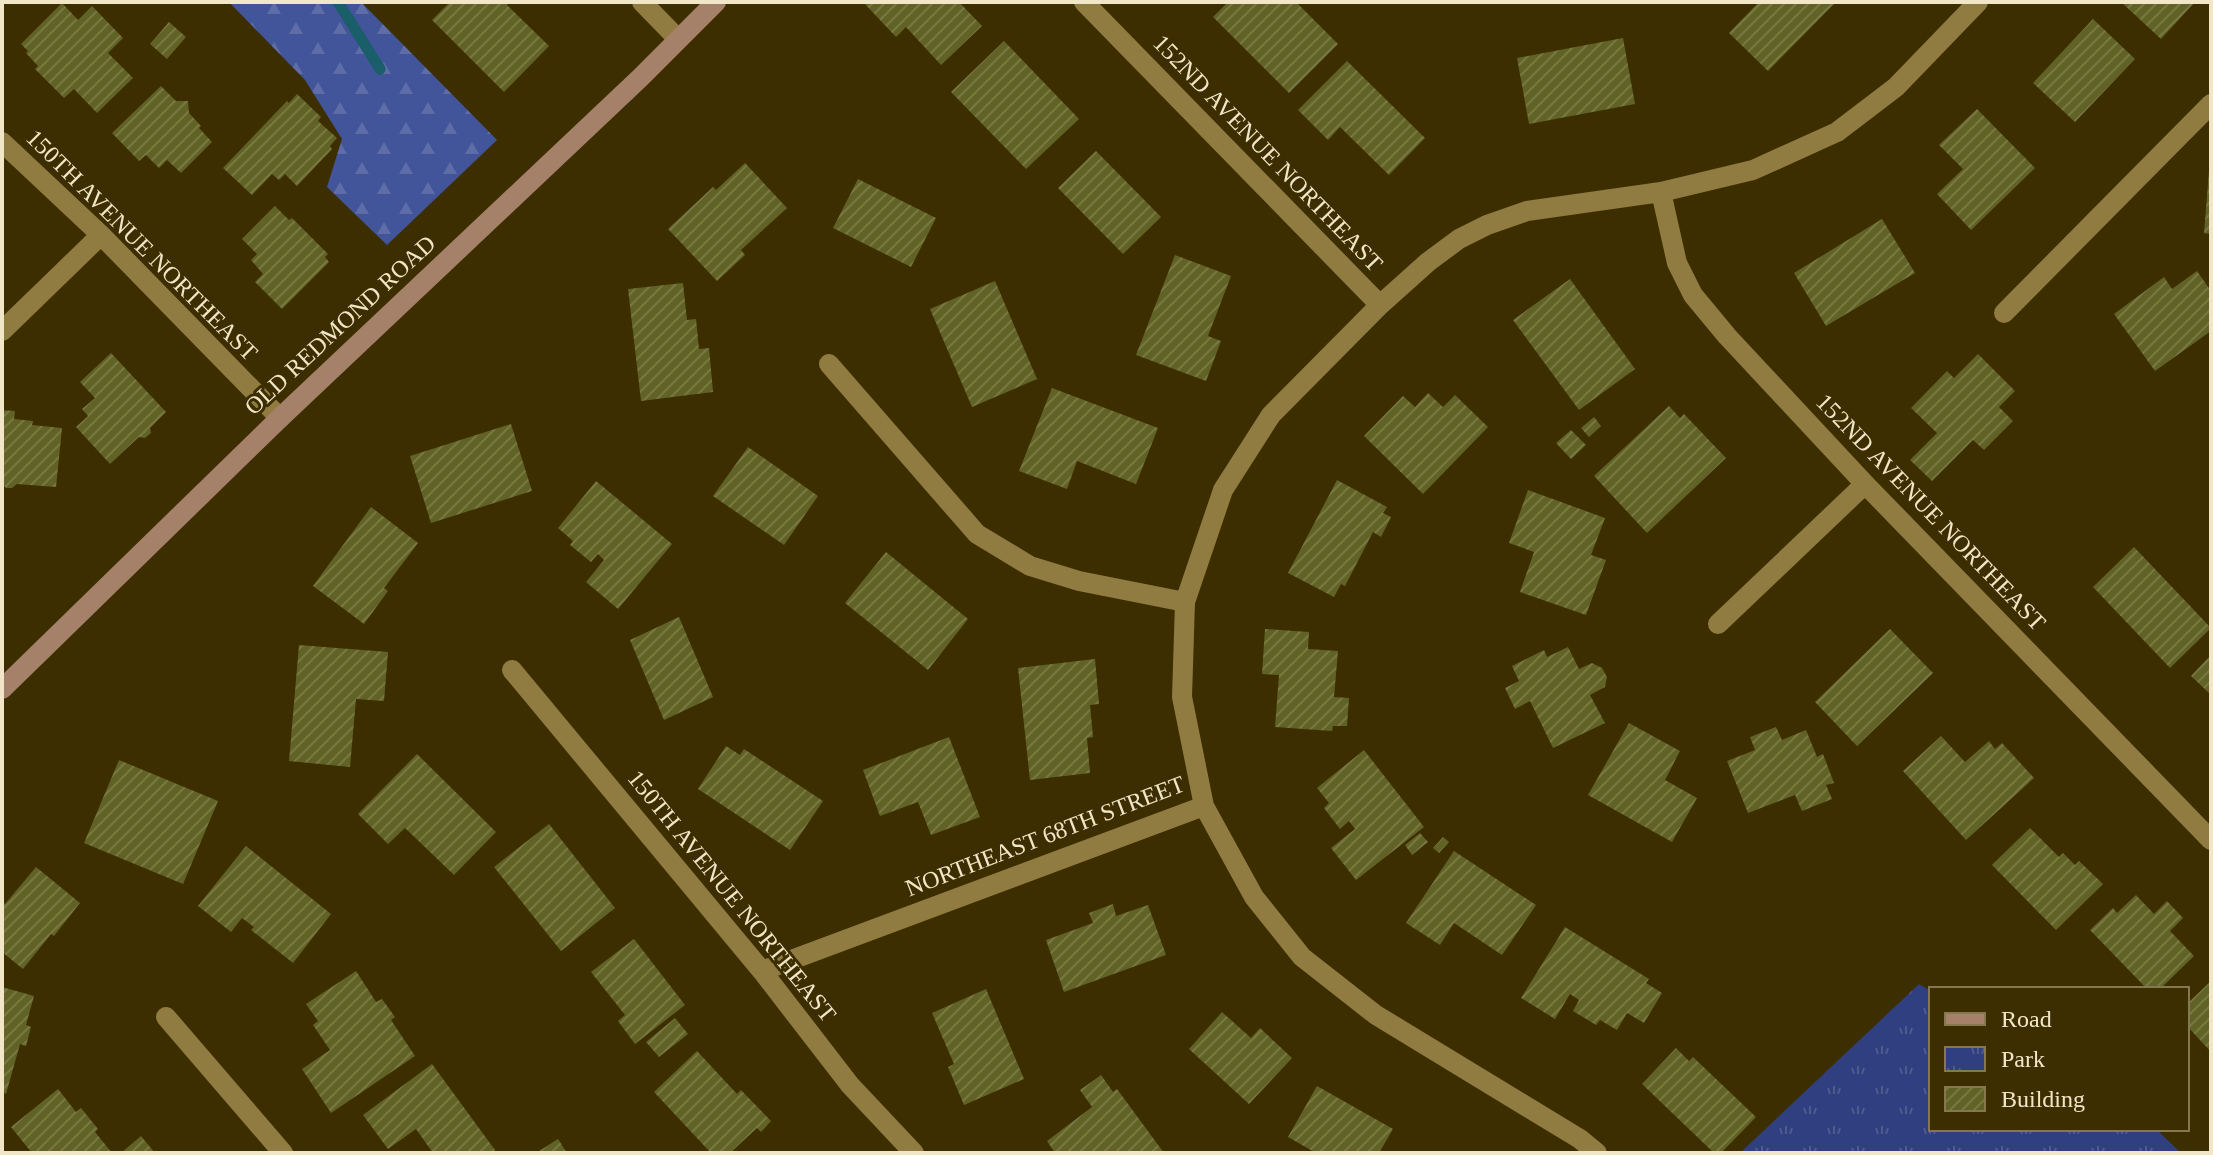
<svg xmlns="http://www.w3.org/2000/svg" width="2213" height="1155" viewBox="0 0 2213 1155" font-family="'Times New Roman',serif">
<defs>
<pattern id="forest-firs" width="22" height="20" patternUnits="userSpaceOnUse" patternTransform="scale(2)"><rect width="22" height="20" fill="#42559a"/><path d="M5 1l3.5 6h-7zM16 11l3.5 6h-7z" fill="#5e6da7"/></pattern>
<pattern id="park-tufts" width="24" height="20" patternUnits="userSpaceOnUse" patternTransform="scale(2)"><rect width="24" height="20" fill="#303f7f"/><path d="M3 7l-1-3M5 7V3M7 7l1-3M15 17l-1-3M17 17v-4M19 17l1-3" fill="none" stroke="#4e5b90"/></pattern>
<pattern id="building-hatch" width="6" height="6" patternUnits="userSpaceOnUse" patternTransform="scale(2)"><rect width="6" height="6" fill="#616225"/><path d="M-1 1l2-2M0 6l6-6M5 7l2-2" fill="none" stroke="#787843"/></pattern>
</defs>
<rect width="100%" height="100%" fill="#3d2e00"/>
<!-- forest -->
<path fill="url(#forest-firs)" d="M229,2H361L497,140L387,245L327,187L342,139L305,80Z"/>
<!-- park -->
<path fill="url(#park-tufts)" d="M1919,984L1931,991V1129H2156L2181,1153H1740Z"/>
<g fill="none" stroke-linecap="round" stroke-linejoin="round">
<!-- stream -->
<path stroke="#195e69" stroke-width="11" d="M338,2L380,69"/>
</g>
<!-- building -->
<path fill="url(#building-hatch)" d="M450,2H510L507,5L549,46L504,92L432,20Z
M863,2H959L982,26L941,65L906,27L896,37Z
M1228,2H1296L1338,44L1289,93L1213,17Z
M1759,2H1836L1768,71L1729,33Z
M2121,2H2195L2161,39Z
M62,3L78,20L92,6L123,38L108,53L133,78L97,113L74,89L64,98L35,69L38,66L26,53L28,51L21,44Z
M2093,19L2135,59L2075,122L2033,83Z
M169,22L186,37L167,59L150,44Z
M1623,38L1635,104L1529,124L1517,58Z
M1004,41L1079,119L1026,169L951,92Z
M1347,61L1425,138L1389,175L1340,127L1328,140L1298,110Z
M161,86L176,101H188L189,113L201,126L199,128L212,142L181,173L167,160L159,168L146,155L139,161L112,133Z
M297,94L321,117L318,121L337,138L330,146L332,149L297,186L285,174L279,180L272,174L252,195L223,168L287,101L289,103Z
M1977,109L2035,168L1971,230L1937,194L1963,169L1939,145Z
M1096,151L1161,217L1123,254L1058,188Z
M745,163L787,208L741,250L745,255L717,281L668,229L713,187L716,190Z
M2209,171H2211V234L2204,233Z
M858,179L936,218L911,267L833,228Z
M275,206L289,220L292,218L328,254L325,257L329,262L282,309L255,282L263,274L251,260L257,254L242,239Z
M1882,219L1915,273L1826,326L1794,273Z
M1175,255L1231,276L1208,336L1221,341L1206,381L1136,355Z
M2197,271L2211,291V331L2155,371L2114,314L2164,277L2172,289Z
M1570,279L1635,369L1579,410L1513,320Z
M995,281L1037,379L972,407L930,309Z
M683,283L687,320L696,319L699,349L709,348L713,392L641,401L628,289Z
M111,353L166,412L150,428L151,433L145,438L139,437L110,464L76,427L88,416L82,409L95,398L80,382Z
M1978,354L2015,391L1999,407L2013,421L1984,450L1973,440L1932,481L1910,460L1937,433L1911,408L1947,371L1954,378Z
M1052,388L1158,428L1136,484L1077,461L1067,489L1019,471Z
M1428,393L1443,407L1455,395L1488,427L1423,494L1364,436L1403,396L1415,407Z
M1669,406L1680,418L1684,414L1726,458L1647,533L1594,476Z
M2,410L15,411L14,419L33,421L32,425L62,428L56,487L17,484L12,488H6L2,484Z
M1594,417L1601,426L1589,437L1581,428Z
M511,424L532,491L431,523L410,456Z
M1571,430L1586,445L1571,459L1556,443Z
M748,447L818,496L784,545L713,496Z
M1337,480L1387,507L1383,513L1391,517L1381,537L1373,532L1345,586L1341,584L1334,597L1288,573Z
M596,481L672,544L618,609L586,582L604,560L598,554L591,562L570,545L573,541L558,528Z
M1528,490L1605,518L1591,555L1606,560L1586,615L1520,592L1534,552L1509,543Z
M371,507L418,543L384,588L388,591L364,624L313,586Z
M2134,547L2211,628L2170,668L2093,587Z
M886,552L968,619L928,670L845,603Z
M679,617L713,697L664,720L630,640Z
M1265,629L1309,632L1308,649L1338,651L1334,697L1349,698L1347,726H1333L1332,731L1275,727L1279,675L1262,674Z
M1890,629L1933,673L1857,746L1815,702Z
M299,645L388,652L384,701L356,699L350,767L289,761Z
M1568,647L1579,669L1592,663L1602,668L1607,677L1605,687L1590,695L1605,723L1553,748L1530,701L1515,709L1505,688L1519,681L1512,666L1544,650L1547,657Z
M2211,655V695L2191,676Z
M1095,659L1099,704L1090,705L1093,737L1087,738L1090,773L1030,780L1018,668Z
M1629,723L1680,751L1665,780L1697,798L1672,842L1588,795Z
M1776,727L1782,740L1806,730L1817,757L1823,754L1834,783L1826,785L1832,799L1802,811L1795,795L1748,813L1727,761L1755,750L1750,737Z
M1941,736L1965,762L1989,741L1995,749L2002,743L2034,778L1966,840L1903,771Z
M949,737L980,817L931,835L918,802L880,816L863,770Z
M726,746L740,755L744,749L823,801L790,850L698,789Z
M1364,750L1424,827L1356,880L1331,848L1355,829L1349,821L1340,829L1324,808L1329,803L1317,788Z
M417,754L496,832L454,875L405,828L388,844L358,814Z
M119,760L218,801L183,884L84,843Z
M549,824L615,908L561,951L494,867Z
M2030,828L2059,857L2063,853L2075,865L2079,861L2103,884L2056,930L1992,865Z
M1420,833L1428,842L1412,855L1405,845Z
M1443,837L1449,842L1439,853L1433,848Z
M246,846L331,914L293,963L251,930L254,927L242,918L231,932L198,906Z
M1454,851L1536,905L1502,955L1454,923L1440,945L1406,923Z
M36,867L80,903L54,936L51,934L23,969L2,952V902L5,904Z
M2136,895L2154,914L2167,901L2183,918L2170,931L2194,956L2160,989H2147L2090,930L2113,908L2117,913Z
M1113,904L1116,916L1148,905L1166,955L1064,992L1046,940L1093,923L1089,913Z
M1565,927L1649,979L1646,983L1662,993L1644,1023L1627,1013L1617,1030L1600,1020L1596,1025L1573,1011L1579,1000L1570,994L1555,1019L1521,998Z
M634,939L685,1005L635,1044L618,1021L625,1015L591,972Z
M356,971L376,1002L382,999L395,1017L391,1020L415,1056L331,1113L302,1069L330,1050L313,1025L318,1021L306,1004Z
M2211,981V1052L2187,1026V1004Z
M2,987L34,996L26,1025L31,1027L26,1046L20,1044L6,1094L2,1092Z
M986,989L1024,1079L964,1105L948,1067L954,1064L932,1013Z
M1222,1012L1251,1038L1260,1028L1292,1058L1249,1104L1189,1049Z
M675,1018L688,1034L659,1057L646,1042Z
M1676,1048L1689,1061L1693,1057L1756,1117L1721,1153H1714L1642,1084Z
M697,1051L737,1094L741,1090L771,1121L761,1132L757,1128L730,1153H711L654,1092Z
M432,1064L495,1150L491,1153H433L416,1129L388,1149L363,1115Z
M1101,1075L1113,1092L1117,1089L1164,1153H1055L1047,1141L1092,1107L1080,1090Z
M1317,1086L1393,1129L1379,1153H1316L1288,1137Z
M58,1089L76,1112L81,1108L98,1129L95,1132L112,1153H32L11,1127Z
M141,1136L155,1153H121Z
M558,1139L567,1153H536Z"/>
<g fill="none" stroke-linecap="round" stroke-linejoin="round">
<!-- service -->
<path stroke="#907b40" stroke-width="20" d="M2004,313L2211,104"/>
<!-- minor -->
<path stroke="#907b40" stroke-width="20" d="M642,2L678,39
M1084,2L1380,305
M2,142L101,235L280,418
M1661,192L1677,263L1693,295L1727,336L1865,484L2211,840
M2,331L101,235
M829,364L977,534L1030,566L1079,581L1185,602
M1718,624L1865,484
M512,670L762,971L850,1085L914,1153
M762,971L1204,806
M166,1017L283,1153
M1597,1153L1580,1139L1376,1015L1302,957L1254,897L1204,806L1182,697L1185,602L1223,490L1271,415L1380,305L1428,262L1459,239L1487,225L1527,211L1661,192L1753,170L1837,132L1896,87L1978,2"/>
<!-- secondary -->
<path stroke="#a5816a" stroke-width="20" d="M2,689L280,418L640,78L716,2"/>
</g>
<g text-anchor="middle" stroke-width="6" stroke-linejoin="round" paint-order="stroke">
<!-- street labels -->
<g font-size="24" fill="#f1e6c8" stroke="#3d2e00">
<text transform="translate(1268 153) rotate(46)" y="8">152ND AVENUE NORTHEAST</text>
<text transform="translate(142 245) rotate(45)" y="8">150TH AVENUE NORTHEAST</text>
<text transform="translate(340 325) rotate(-43)" y="8">OLD REDMOND ROAD</text>
<text transform="translate(1931 512) rotate(46)" y="8">152ND AVENUE NORTHEAST</text>
<text transform="translate(1045 836) rotate(-21)" y="8">NORTHEAST 68TH STREET</text>
<text transform="translate(732 896) rotate(51)" y="8">150TH AVENUE NORTHEAST</text>
</g>
</g>
<!-- border -->
<rect width="2213" height="1155" fill="none" stroke="#f1e6c8" stroke-width="8"/>
<!-- legend -->
<rect x="1929" y="987" width="260" height="144" fill="#3d2e00" stroke="#857850" stroke-width="2"/>
<rect x="1945" y="1013" width="40" height="12" fill="#a5816a" stroke="#857850" stroke-width="2"/>
<text x="2001" y="1027" font-size="24" fill="#f1e6c8">Road</text>
<rect x="1945" y="1047" width="40" height="24" fill="url(#park-tufts)" stroke="#857850" stroke-width="2"/>
<text x="2001" y="1067" font-size="24" fill="#f1e6c8">Park</text>
<rect x="1945" y="1087" width="40" height="24" fill="url(#building-hatch)" stroke="#857850" stroke-width="2"/>
<text x="2001" y="1107" font-size="24" fill="#f1e6c8">Building</text>
</svg>
